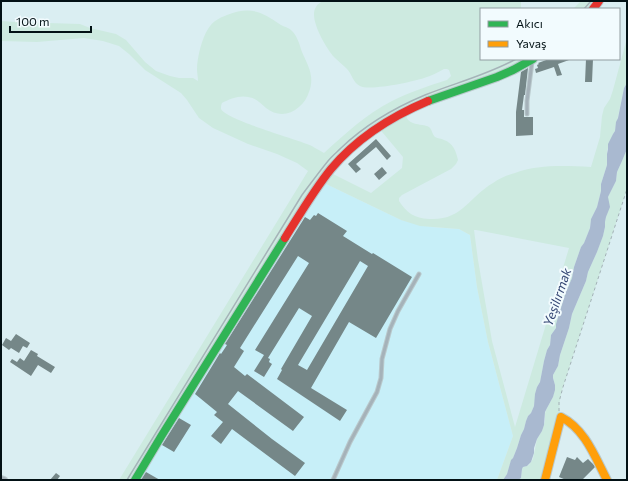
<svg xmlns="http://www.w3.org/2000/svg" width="628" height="481" viewBox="0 0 628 481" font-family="Commissioner,sans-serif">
<rect width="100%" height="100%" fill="#daeef2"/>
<!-- built -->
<path fill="#c7eff8" d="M322,182L401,220L431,227L459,229L470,235L477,287L488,342L513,436L497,480H135Z"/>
<!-- green -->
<path fill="#cdeae0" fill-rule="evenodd" d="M323,1H521V9H481V59H533L404,111C408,123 411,123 422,125C423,125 428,126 429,127C432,129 432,134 435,137C438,139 441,138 444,140C453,143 456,151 458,160L456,164L451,169L402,195L399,198V201C407,213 414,218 429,219C462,221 469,197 493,183C500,178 508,175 515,173C539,164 566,166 591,167L600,137L602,116L604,108L610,99L613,90L627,38V83L624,88L615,131L613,134L607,151V165L601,184V191L597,207L591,219L590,228L584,243L581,247L574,267L572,278L566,292L556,324V328L551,335L550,345L547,350L544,361L540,382L537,387L534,406L531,413L528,416L526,421L524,429L521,435L517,448L513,458L511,461L507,474L503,480H497L513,436L488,342L477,287L470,235L459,229L420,226L401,220L322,182L135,480H119L308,171L297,163L277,154L248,144L213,128L199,118L187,100L181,93L145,70L129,54L119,46L103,41L84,38L37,42L1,41V21L16,22L80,24L90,28L116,34L126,40L145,62L156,71L170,76L179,78H193L198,81C198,77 197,73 197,69C197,58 202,38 208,29C213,21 219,18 227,15C250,6 261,11 281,25C285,27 290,28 293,32C298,38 300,46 302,52C308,66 315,76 309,92C307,98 304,103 299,107C289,116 276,116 266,108C260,103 256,98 248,97C240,95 229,99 222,103C221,105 221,107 221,109C227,120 293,138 307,144C313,146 318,150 324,153C345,134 366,114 392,101C410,92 428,86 447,80L451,76L449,70L447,69H444C437,73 431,76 424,78C412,82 370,91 360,86C353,83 352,74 347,69C343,65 338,61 334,57C326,48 308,18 316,7C317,4 320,3 323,1ZM378,127L403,157L402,168L371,193L329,172ZM474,230H476L569,248L515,427L492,341L478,260Z
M581,1H599L593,9H573Z
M627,149V189L563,387C560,398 558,405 561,417L545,480H518L521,478L522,469L523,467L529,465L533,459L537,439L542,431L545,421V413L547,408L553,397L555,385L553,378V375L558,366L560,355L569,328L572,314L586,281L588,272L597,252L603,236L605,227V222L606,217L608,211V197L616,181L617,172L622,161Z"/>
<!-- water -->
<path fill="#a9b9d0" d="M627,83V149L622,161L617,172L616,181L608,197L610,207L606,217L605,222V227L603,236L597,252L588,272L586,281L572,314L569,328L560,355L558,366L553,375V378L555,385V390L553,397L547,408L545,412L544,425L542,431L537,439L534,448V453L531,462L527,466L523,467L522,469L521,478L518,480H503L507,474L511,460L513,458L517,448L521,435L524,429L526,421L528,416L531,413L534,406L535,394L537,387L540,382L544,361L547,350L550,345L551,335L556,328V324L566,292L572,278L574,267L581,247L584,243L590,228L591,219L597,207L601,191V184L607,165V154L608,149V144L613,134L615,131L616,122L618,118L624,88Z"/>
<!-- building -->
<path fill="#758788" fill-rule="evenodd" d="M549,59H569V60L558,64L562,75L557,76L554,67L536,73L535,69L538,68L537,65L539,64L538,63Z
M586,59H593L592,82H585Z
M528,68L525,95H524L522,110H524V117H533V135L516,136V112L521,72Z
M376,139L391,156L387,160L376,147L356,164L361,169L356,173L348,164Z
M382,167L387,173L379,180L374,174Z
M318,213L347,231L343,236L372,254L373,253L412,277L376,338L349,322L311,388L347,410L340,421L277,379L282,370L281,369L312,316L299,308L268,358L270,359L269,362L272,364L264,377L254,371L264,355L255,350L309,263L298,256L240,348L244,351L234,367L245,376L247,374L304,417L293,431L238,391L228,404L272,439L305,463L295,476L232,429L221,444L211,436L223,422L214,415L217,412L195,394L220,353L221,354L227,345L225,344L305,217L310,220L314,215L316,216ZM360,261L368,266L307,370L298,365Z
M16,334L30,343L27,348L23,346L19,353L11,348L9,350L2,345L6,338L11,341Z
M31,350L38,354L37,356L55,367L51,373L38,365L31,376L10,362L12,359L17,362L20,358L24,361Z
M179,418L191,425L174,452L162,445Z
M567,457L575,460L577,457L583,463L588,459L593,464L595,467L582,480H566L559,477Z
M146,472L160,480H141Z
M56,473L60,476L57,480H50Z"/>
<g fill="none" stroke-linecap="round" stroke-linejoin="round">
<!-- lane casing -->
<g stroke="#b9c9cc" stroke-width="5">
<path id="lane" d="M527,114V101L532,62
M333,480L350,442L377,392L381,378L382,359L390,329L398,311L419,274"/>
</g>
<!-- street casing -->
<g stroke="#b9c9cc" stroke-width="8">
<path id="street" d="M1,479L4,480"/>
</g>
<!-- fast casing -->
<g stroke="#b9c9cc" stroke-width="10">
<path id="fast" d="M428,101L497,77L513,70L533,59
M135,480L162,435L285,238"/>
</g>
<!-- slow casing -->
<g stroke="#b9c9cc" stroke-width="10">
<path id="slow" d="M545,480L561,417C585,429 595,457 607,480"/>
</g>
<!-- jam casing -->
<g stroke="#b9c9cc" stroke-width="10">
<path id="jam" d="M593,9L599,1
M285,238C300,214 314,190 331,169C357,138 390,117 428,101"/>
</g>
<!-- path -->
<path stroke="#a3b1b6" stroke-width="1" stroke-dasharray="3 3" stroke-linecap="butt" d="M559,411V402L563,387L627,189"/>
<!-- lane -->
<use href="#lane" stroke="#a5b2b9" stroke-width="3"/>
<!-- street -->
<use href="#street" stroke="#a5b2b9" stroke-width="6"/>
<!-- fast -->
<use href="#fast" stroke="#30b455" stroke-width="8"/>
<!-- slow -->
<use href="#slow" stroke="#ff9f0a" stroke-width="8"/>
<!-- jam -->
<use href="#jam" stroke="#e5322d" stroke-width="8"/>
<!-- rail -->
<path stroke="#a5b3b8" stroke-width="1.5" d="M584,9L591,1
M127,480L302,195C311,183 319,172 328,161C332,156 337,152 341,148C366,124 394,108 425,95C455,83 487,75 516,59"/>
</g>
<g text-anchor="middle" stroke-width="4" stroke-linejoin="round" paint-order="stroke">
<!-- water labels -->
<g font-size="13" font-style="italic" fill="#354774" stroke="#f2fbfe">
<text transform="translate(557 297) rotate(-71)" y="5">Yeşilırmak</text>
</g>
</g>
<!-- border -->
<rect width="628" height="481" fill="none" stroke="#021115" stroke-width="4"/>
<!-- legend -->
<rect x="480" y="8" width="140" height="52" fill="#f2fbfe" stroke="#929da1"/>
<rect x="488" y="21" width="20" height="6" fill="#30b455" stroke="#929da1"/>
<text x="516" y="28" font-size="12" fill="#021115">Akıcı</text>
<rect x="488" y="41" width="20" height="6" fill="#ff9f0a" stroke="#929da1"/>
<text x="516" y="48" font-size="12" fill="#021115">Yavaş</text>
<!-- scale -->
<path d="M10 26v6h81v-6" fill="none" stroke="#021115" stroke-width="2"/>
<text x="16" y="26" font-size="12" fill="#021115" stroke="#f2fbfe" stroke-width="3" paint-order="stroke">100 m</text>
</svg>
